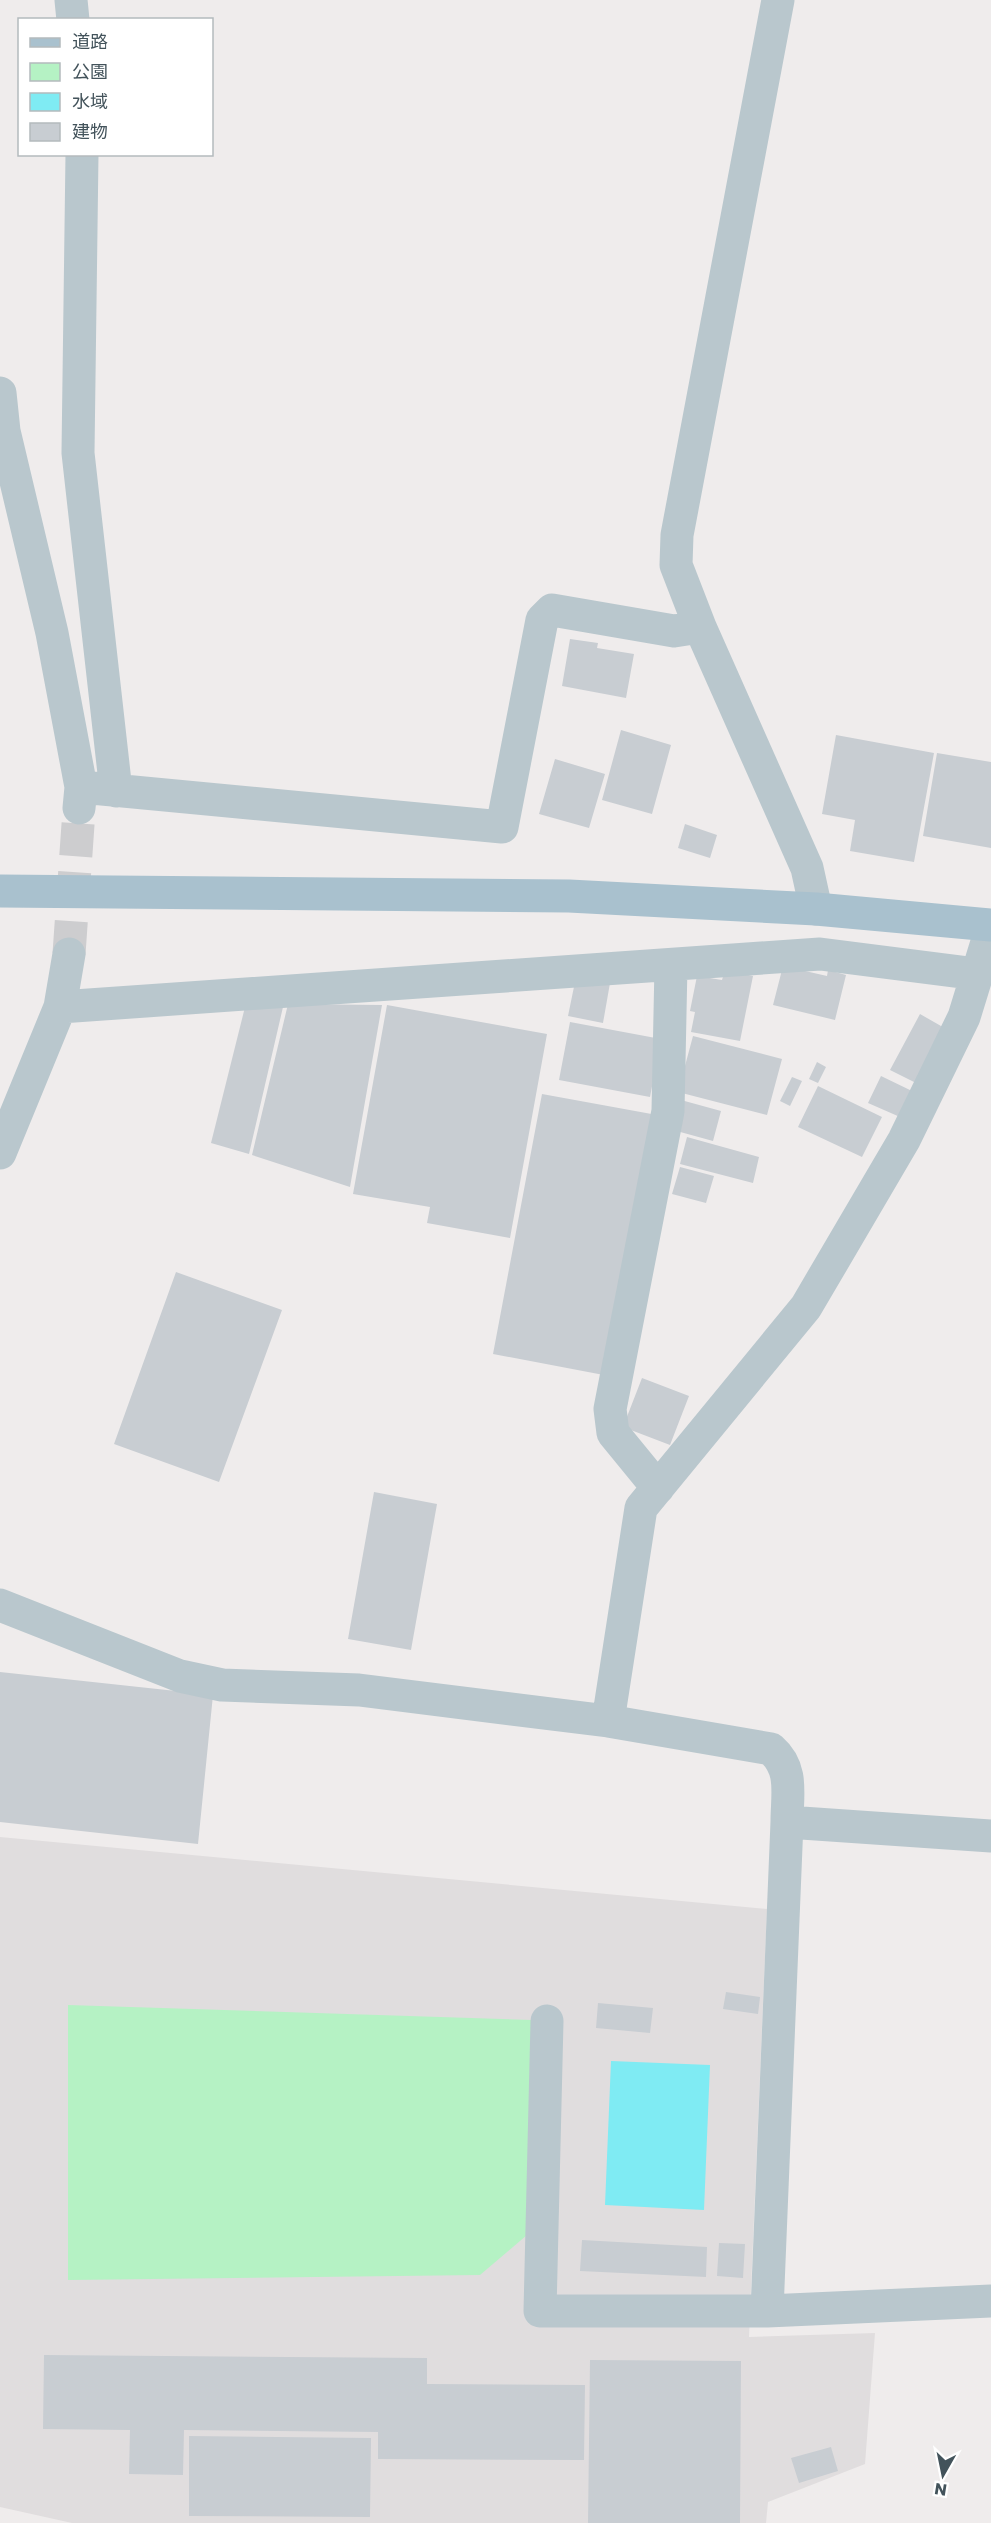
<svg xmlns="http://www.w3.org/2000/svg" width="991" height="2523" viewBox="0 0 991 2523" font-family="Poppins,'Noto Sans JP',sans-serif">
<rect width="100%" height="100%" fill="#efecec"/>
<!-- education -->
<path fill="#e0ddde" d="M0,1837L767,1909L749,2337L875,2333L865,2464L768,2502L766,2523H72L0,2507Z"/>
<!-- park -->
<path fill="#b5f2c4" d="M68,2005L532,2020L527,2235L480,2275L68,2280Z"/>
<!-- water -->
<path fill="#7febf3" d="M611,2061L710,2065L704,2210L605,2205Z"/>
<!-- building -->
<path fill="#c8cdd2" d="M570,639L598,643L597,648L634,654L626,698L562,686Z
M621,730L671,745L652,814L602,800Z
M836,735L934,753L914,862L850,851L855,820L822,814Z
M937,753L991,762V848L923,836Z
M555,759L605,774L589,828L539,814Z
M685,824L717,835L710,858L678,848Z
M783,966L827,976L828,970L846,975L835,1020L773,1005Z
M725,970L753,976L740,1041L691,1032L695,1012L690,1011L697,976L722,980Z
M576,977L610,983L603,1023L568,1016Z
M246,1003L283,1007L249,1154L211,1143Z
M288,1004L382,1005L350,1187L252,1155Z
M387,1005L547,1034L510,1238L427,1223L430,1207L353,1194Z
M920,1014L948,1030L918,1084L890,1070Z
M570,1022L661,1039L650,1097L559,1080Z
M693,1036L782,1059L767,1115L678,1092Z
M817,1062L826,1067L818,1083L809,1079Z
M881,1076L912,1091L900,1117L868,1103Z
M792,1077L802,1081L790,1106L780,1101Z
M818,1086L882,1117L862,1157L798,1127Z
M542,1094L657,1115L609,1376L493,1354Z
M681,1100L721,1111L713,1141L673,1130Z
M687,1137L759,1157L753,1183L680,1164Z
M680,1167L714,1176L706,1203L672,1194Z
M176,1272L282,1310L219,1482L114,1444Z
M642,1378L689,1396L670,1445L623,1427Z
M374,1492L437,1504L411,1650L348,1639Z
M0,1672L213,1695L198,1844L0,1822Z
M726,1992L760,1997L758,2014L723,2009Z
M598,2003L653,2008L650,2033L596,2028Z
M582,2240L707,2247L706,2277L580,2271Z
M719,2243L745,2244L743,2278L717,2276Z
M44,2355L427,2358V2384L585,2385L584,2460L378,2459V2432L184,2430L183,2475L129,2474L130,2430L43,2429Z
M590,2360L741,2361L740,2523H588Z
M189,2436L371,2438L370,2517L189,2516Z
M831,2447L838,2471L799,2483L791,2458Z"/>
<g fill="none" stroke-linecap="round" stroke-linejoin="round">
<!-- minor-tunnel -->
<path stroke="#cdcdcf" stroke-width="33" stroke-dasharray="33 16" stroke-linecap="butt" d="M69,954L79,810"/>
<!-- minor -->
<path stroke="#b9c7cd" stroke-width="33" d="M71,0L73,20
M778,0L677,535L676,565L700,627L807,868L816,909
M82,154L78,453L116,791
M0,393L4,431L52,633L81,787L79,808
M81,787L502,827L542,620L552,610L674,631L700,627
M60,1007L820,954L977,974
M0,1153L60,1007L69,954
M658,1488L613,1433L610,1409L668,1111L671,965
M0,1605L180,1676L222,1685L359,1690L608,1721L771,1749C794,1769 787,1794 787,1822L767,2311L991,2301
M608,1721L641,1508L806,1307L904,1140L964,1017L991,929
M787,1822L991,1836
M547,2021L540,2311H767"/>
<!-- major -->
<path stroke="#a9c1ce" stroke-width="33" d="M0,891L569,896L816,909L991,925"/>
</g>
<!-- legend -->
<rect x="18" y="18" width="195" height="138" fill="#ffffff" stroke="#b4babd" stroke-width="1.5"/>
<rect x="30" y="38" width="30" height="9" fill="#a9c1ce" stroke="#b4babd" stroke-width="1.5"/>
<text x="72" y="48" font-size="18" fill="#43535b">道路</text>
<rect x="30" y="63" width="30" height="18" fill="#b5f2c4" stroke="#b4babd" stroke-width="1.5"/>
<text x="72" y="78" font-size="18" fill="#43535b">公園</text>
<rect x="30" y="93" width="30" height="18" fill="#7febf3" stroke="#b4babd" stroke-width="1.5"/>
<text x="72" y="108" font-size="18" fill="#43535b">水域</text>
<rect x="30" y="123" width="30" height="18" fill="#c8cdd2" stroke="#b4babd" stroke-width="1.5"/>
<text x="72" y="138" font-size="18" fill="#43535b">建物</text>
<!-- north arrow -->
<g transform="translate(943 2475) rotate(189)" stroke="#ffffff" stroke-width="4.5" paint-order="stroke">
<path d="M0-4.5L10 22L0 15L-10 22Z" fill="#43535b"/>
<text y="-9" font-size="16" font-weight="bold" text-anchor="middle" fill="#43535b">N</text>
</g>
</svg>
